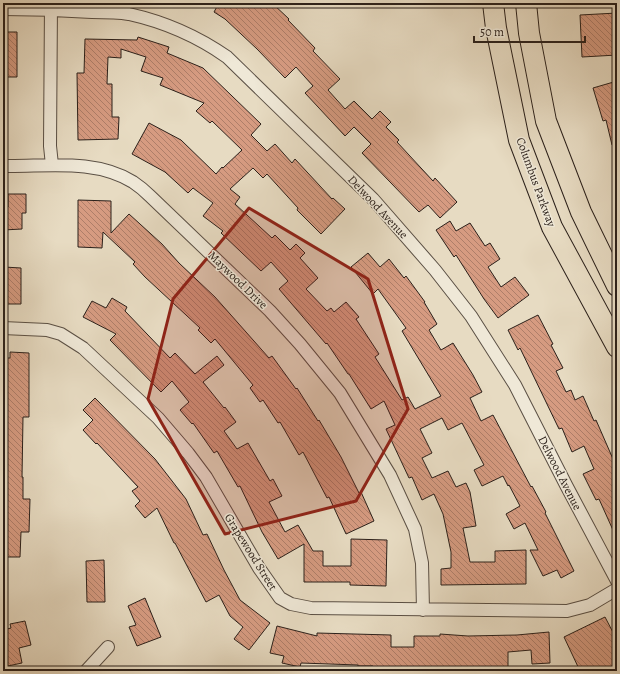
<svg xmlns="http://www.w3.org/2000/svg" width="620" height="674" viewBox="0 0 620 674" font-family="Alegreya,serif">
<defs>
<pattern id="building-back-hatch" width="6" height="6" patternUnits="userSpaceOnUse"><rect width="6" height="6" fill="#d69b81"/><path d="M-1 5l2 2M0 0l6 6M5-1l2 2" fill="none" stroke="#ae7e69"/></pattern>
</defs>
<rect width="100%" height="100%" fill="#e7dbc2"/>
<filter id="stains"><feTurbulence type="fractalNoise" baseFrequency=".005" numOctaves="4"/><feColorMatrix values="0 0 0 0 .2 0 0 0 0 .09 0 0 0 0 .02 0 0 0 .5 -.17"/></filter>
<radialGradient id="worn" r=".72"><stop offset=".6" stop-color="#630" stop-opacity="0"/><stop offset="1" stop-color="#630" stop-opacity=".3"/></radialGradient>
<!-- building -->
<path fill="url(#building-back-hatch)" stroke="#2b201a" d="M219,3H272L289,19L288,20L315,48L313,51L340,79L328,90L345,109L354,101L372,119L380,111L391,122L386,127L399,140L397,142L433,181L435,178L457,202L440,218L428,205L419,212L362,153L371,144L354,127L345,136L305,93L313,86L296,67L285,78L257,49L225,19L214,12Z
M617,13V55L582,57L580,15Z
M3,32H17V77H3Z
M138,37L169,47L167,53L203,68L261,124L251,135L267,151L275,144L292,163L295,159L332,199L333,198L345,209L321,234L297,210L298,208L267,174L263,178L253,168L230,189L240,197L235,204L272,238L275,235L290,250L296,244L305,253L300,258L318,278L306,289L327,311L331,308L334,312L346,302L359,317L356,319L379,354L375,357L402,400L408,397L415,409L441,396L402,331L406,328L378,289L373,294L351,267L368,253L380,267L389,259L404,278L406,276L425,302H424L437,324L429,330L441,350L453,343L473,375L482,392L470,398L481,421L493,415L531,487L532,486L546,512L545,513L574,571L561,578L557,570L543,576L530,550H538L525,523L514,529L506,514L520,506L509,485L508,486L503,476L482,486L474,470L484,465L462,423L448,430L442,418L420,429L432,453L422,458L432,478L448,471L456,487L466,483L470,492L476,526L463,528L470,562H495V551L526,550V584L441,585V569L451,568V552L443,514L434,494L422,500L412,477L409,478L386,429L395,425L384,401L371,409L349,374H348L327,343L326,344L279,289L288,281L271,262L261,271L221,233L223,231L203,216L213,203L193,188L188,193L165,172L132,154L149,123L181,140L216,174L222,167L223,168L242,150L212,121L210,123L196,111L204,103L160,85L163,78L141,71L146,57L121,49V58L108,57L107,84H112V117H119L118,139L78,140L77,73H84L85,39L137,40Z
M617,81V144L612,145L606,120L603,121L593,88Z
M8,194H26V213H22V229L3,230V207H8Z
M78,200L111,201V233L129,214L162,244L179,263L215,297L269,358L272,356L296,389L297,388L318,421L319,420L341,457L359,493L361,492L374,521L346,534L329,497L327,498L303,452L299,455L280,422L278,423L263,400L260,402L250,388L253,385L215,339L211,343L198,330L200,328L145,277L133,264L135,262L103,232L102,248L78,247Z
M450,221L456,231L470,223L485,246L490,243L500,259L488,267L501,287L515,277L529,295L498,318L484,299L456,255L454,257L436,230Z
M4,267L21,268V304H3Z
M112,298L127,307L125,311L170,358L175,353L195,374L217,356L224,365L203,382L224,408L225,407L236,422L224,431L237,449L248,443L270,481L273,479L282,496L269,502L285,532L298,525L313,551H323V566H351V539L387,540L386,586L350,585V582H304V544L278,559L262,532L240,486L238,487L217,451L214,453L193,423L192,424L180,410L189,402L172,381L161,392L110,340L116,334L83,317L92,301L106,308Z
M538,315L553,344L551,345L563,368L556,371L566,392L571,390L575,400L583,396L594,421L596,420L613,459L617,457V539L599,499L596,500L583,474L594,469L584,446L572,452L562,428L559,429L520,348L518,350L508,330Z
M10,352L29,353V417H23L22,477H23V499H30L29,532H21L20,557H3V358H10Z
M95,398L155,459L186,499L203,535L207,534L224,570L240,600L270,623L249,650L234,639L243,627L230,616L219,595L206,602L175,543H174L157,508L145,518L135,506L140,501L132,491L138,487L97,443L96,444L83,430L93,420L83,410Z
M104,560L105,602H87L86,561Z
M145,598L161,637L137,646L129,627L136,625L128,606Z
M605,617L617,640V671H580L564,637Z
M25,621L31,645L19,648L22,663L3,667V630L11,628L10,624Z
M277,626L317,636V633L391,635V647H414V636H440V634L468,636L517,635L549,632L550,663L532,664L531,650L508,652V671L428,670L373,671V666H358V665L301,663L300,667L282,663L284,656L270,653Z"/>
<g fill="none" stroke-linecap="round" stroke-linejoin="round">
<!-- street casing -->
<g stroke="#5a4f44" stroke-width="14">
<path id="street" d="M51,3L50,146L52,165
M3,9C33,9 62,10 92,12C104,12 117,12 129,14C165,22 197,36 227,57L373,199L435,270L471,316L515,385L566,485L617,581
M3,166C46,167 94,158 133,182C139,186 145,191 150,196L270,311L300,344L340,393L390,475L415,529L422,563L423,610
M3,328L47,330L61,334L83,348L158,418L188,453L206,477L259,568L280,598L291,604L311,608L567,611L590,605L617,589
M86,671L108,647"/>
</g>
<!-- primary casing -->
<g stroke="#2b201a" stroke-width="22">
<path id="primary" d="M493,3L496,28L519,140L552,227L617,347
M526,3L529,33L546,121L581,212L617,286"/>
</g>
<!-- street -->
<use href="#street" stroke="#efe8d7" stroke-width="12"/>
<!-- primary -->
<use href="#primary" stroke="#e7dbc2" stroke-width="20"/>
</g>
<!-- marked area -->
<path fill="#8f2418" fill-opacity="0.2" stroke="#8f2418" stroke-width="3" stroke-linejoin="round" d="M249,208L368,279L408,409L356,501L225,534L148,399L173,299Z"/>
<g text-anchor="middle" stroke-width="3" stroke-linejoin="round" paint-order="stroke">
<!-- street labels -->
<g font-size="12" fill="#2b201a" stroke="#efe8d7">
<text transform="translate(536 182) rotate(70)" y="4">Columbus Parkway</text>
<text transform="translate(378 207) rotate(47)" y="4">Delwood Avenue</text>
<text transform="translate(238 280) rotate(44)" y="4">Maywood Drive</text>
<text transform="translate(560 473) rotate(63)" y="4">Delwood Avenue</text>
<text transform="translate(251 552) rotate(58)" y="4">Grapewood Street</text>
</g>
</g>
<!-- margin -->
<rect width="620" height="674" fill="none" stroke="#e7dbc2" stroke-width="16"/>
<rect x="4" y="4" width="612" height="666" fill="none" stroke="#2b201a" stroke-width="2"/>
<rect x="8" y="8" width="604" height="658" fill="none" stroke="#2b201a"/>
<!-- scale -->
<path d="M474 36v6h111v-6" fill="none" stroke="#2b201a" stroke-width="2"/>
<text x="480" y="36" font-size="12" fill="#2b201a" stroke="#efe8d7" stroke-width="3" paint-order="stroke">50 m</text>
<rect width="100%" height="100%" filter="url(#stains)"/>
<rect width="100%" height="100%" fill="url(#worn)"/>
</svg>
